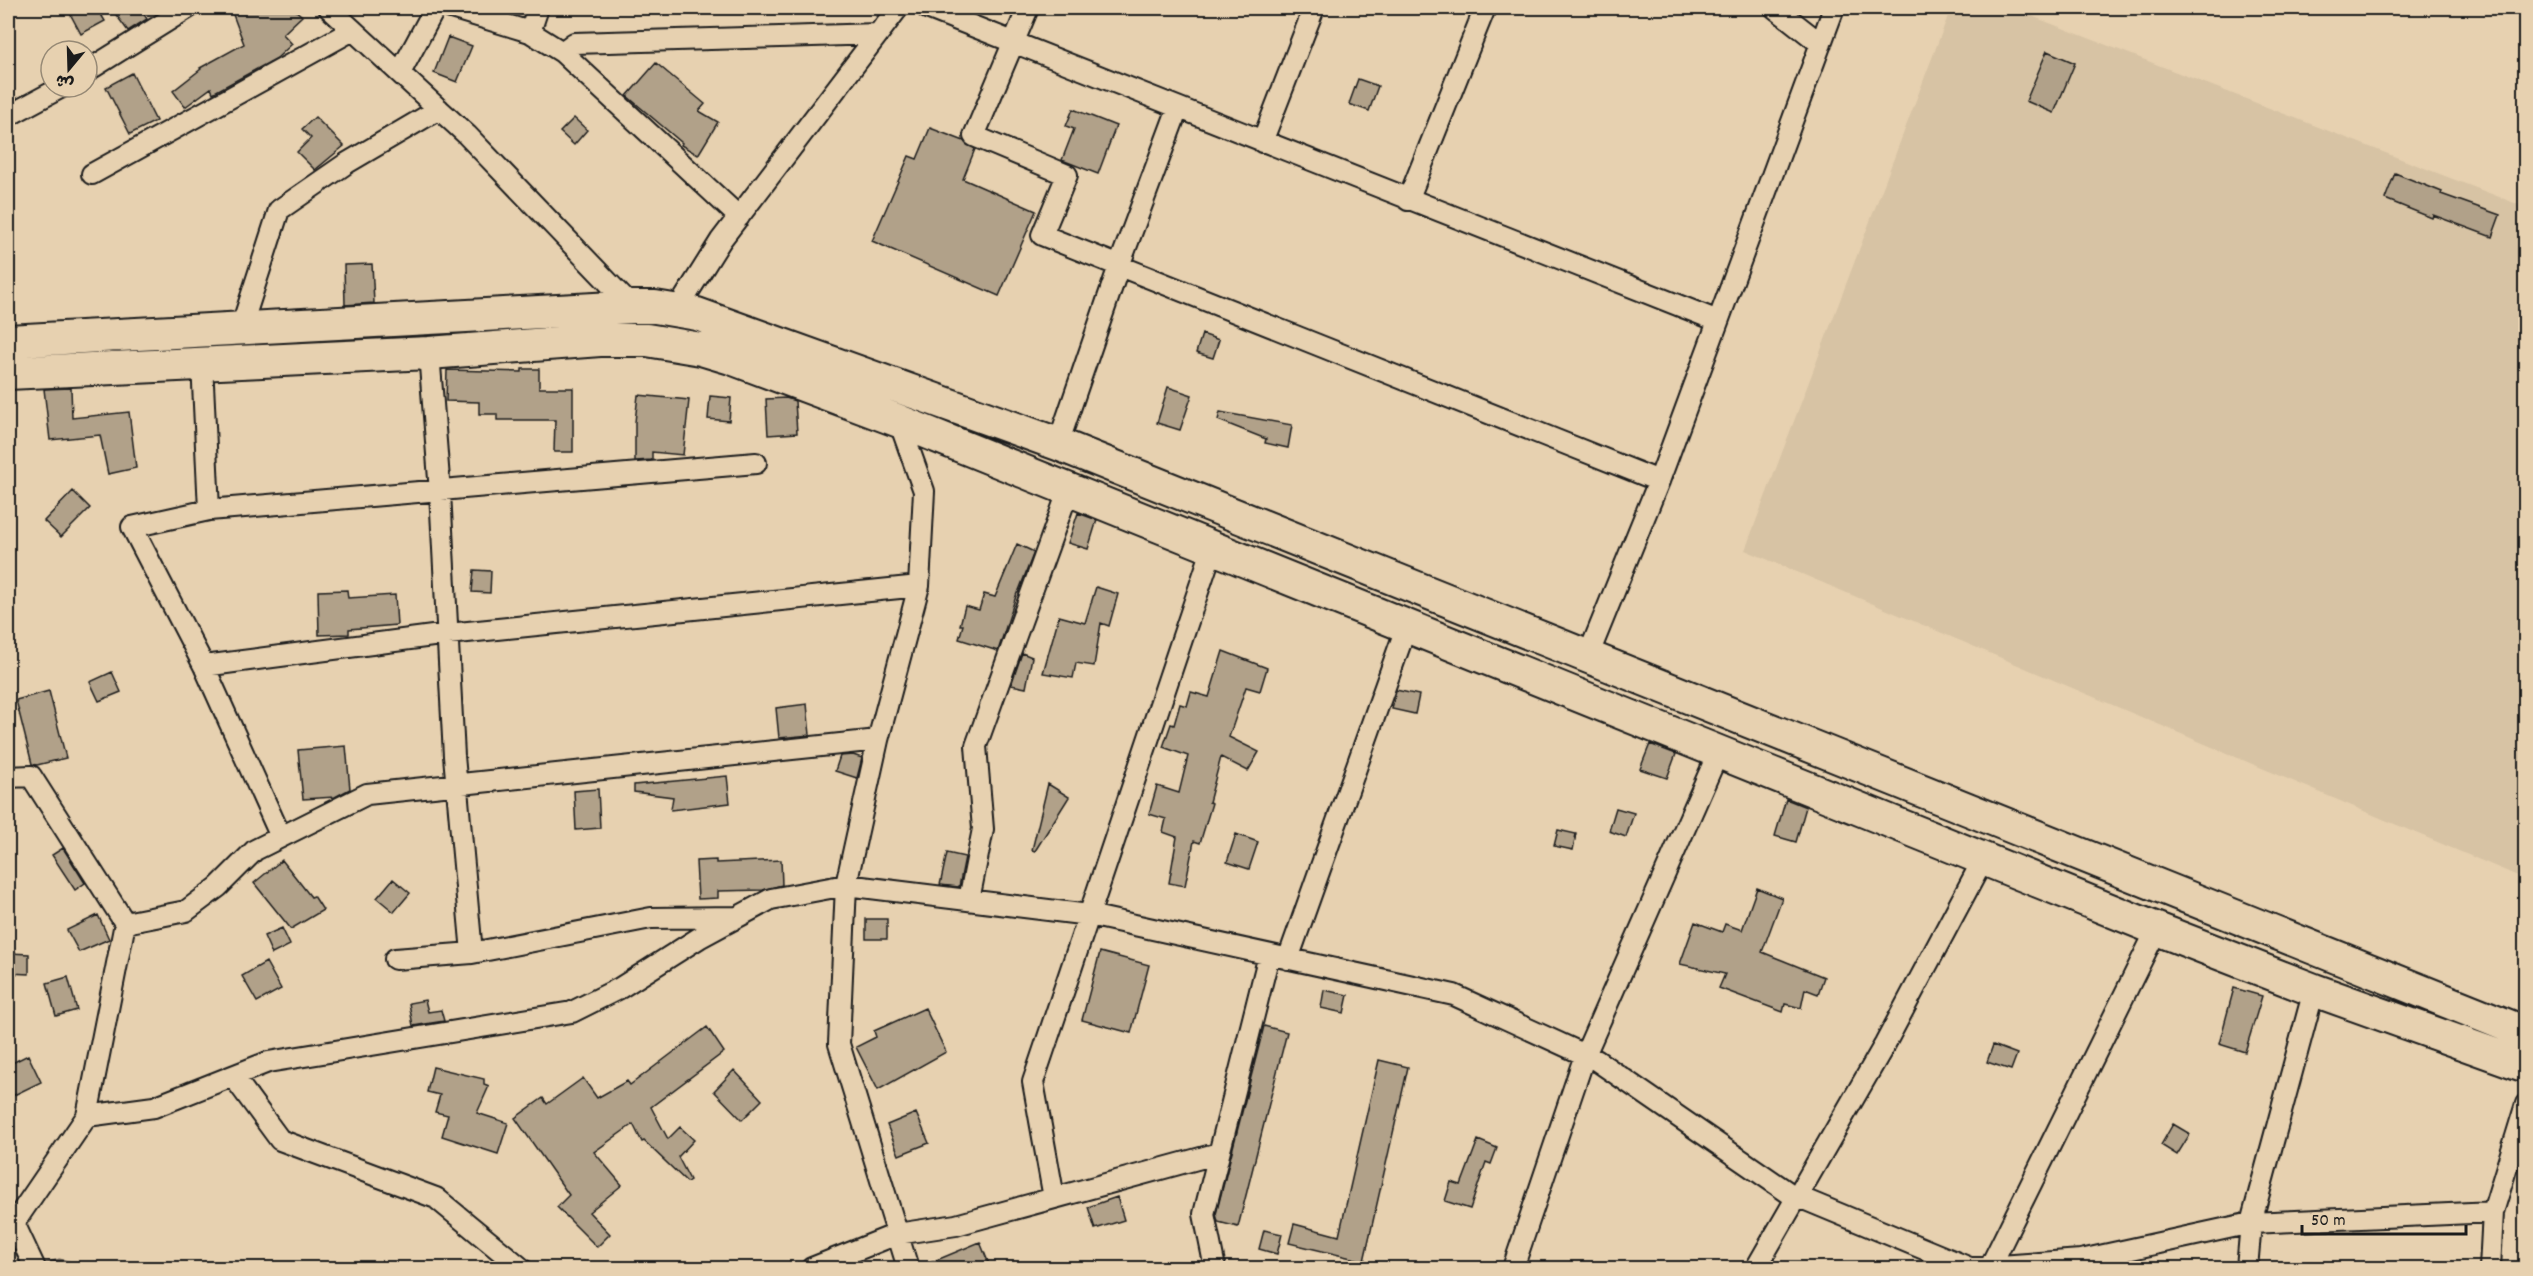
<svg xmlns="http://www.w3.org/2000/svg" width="2533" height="1276" viewBox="0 0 2533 1276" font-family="Dekko,'Playpen Sans Arabic',sans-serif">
<rect width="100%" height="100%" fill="#e7d1b0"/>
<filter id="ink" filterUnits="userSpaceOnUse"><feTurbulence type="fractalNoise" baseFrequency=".0167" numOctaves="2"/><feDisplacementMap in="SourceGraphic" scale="12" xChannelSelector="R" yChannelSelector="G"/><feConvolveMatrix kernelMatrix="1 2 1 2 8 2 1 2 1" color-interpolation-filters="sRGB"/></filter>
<g filter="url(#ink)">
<!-- built -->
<path fill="#d7c3a4" d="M1951,8H2011L2525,207V879L1745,550Z"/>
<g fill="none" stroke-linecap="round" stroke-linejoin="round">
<!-- stream -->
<path stroke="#696154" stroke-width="7" d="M38,1268L59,1262L84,1268"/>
</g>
<!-- building -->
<path fill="#b1a189" stroke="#1c1c1c" stroke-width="1.5" d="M67,8H97L105,21L81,34Z
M111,8H140L147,19L128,31Z
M245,8H293L302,16L283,34L292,44L277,58L213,93L211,88L185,107L173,91L201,69L200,68L244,44L232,12Z
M448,37L472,46L457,82L434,73Z
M2047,51L2075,63L2054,113L2026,101Z
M656,63L705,104L699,111L718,122L698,155L681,145L682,143L627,96Z
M132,73L156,121L130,134L106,87Z
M1358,79L1378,86L1369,111L1349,104Z
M1073,109L1116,126L1098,174L1062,160L1074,129L1066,126Z
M315,117L344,146L315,170L297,152L311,138L302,129Z
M574,118L587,130L574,145L560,132Z
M930,128L964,141L975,149L963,179L1036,211L999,296L872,241L909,156L917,159Z
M2395,173L2442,192L2441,194L2500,215L2492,237L2433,215L2432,218L2385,199Z
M372,264L374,303L345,305L344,265Z
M1202,334L1219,340L1213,358L1196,353Z
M522,369H539V388H573V452H554L555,420H497V414H479V402L446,401L447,370L522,372Z
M1168,387L1192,395L1180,430L1157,423Z
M71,388L72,418L129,412L136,468L108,474L100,435L50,440L44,389Z
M638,395L689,400L683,455L652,452V460L635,461V422Z
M710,396L731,398L729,421L708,419Z
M786,398L795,401L797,433L768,435L766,399Z
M1220,412L1292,425L1288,448L1265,443L1266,439L1218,420Z
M73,491L90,508L61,537L44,521Z
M1078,513L1097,520L1088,549L1068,543Z
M1017,544L1034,552L1018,593H1017L998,651L959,639L963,625H960L965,606L979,610L984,594L995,597Z
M474,570L491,571L490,593L472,592Z
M1096,587L1118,594L1109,626L1101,623L1094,666L1076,663L1073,678L1043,673L1059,616L1085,623Z
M347,590L348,598L395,595L397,625L349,629V634L319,635L318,591Z
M1223,651L1267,668L1260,691L1246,687L1229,737L1259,752L1248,771L1221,757L1209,802L1212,803L1200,843L1194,841L1185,886L1169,883L1177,837L1163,832L1166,819L1149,814L1157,786L1179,793L1188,756L1163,747L1171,724L1174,725L1180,704L1187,706L1191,692L1209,697Z
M1022,653L1032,657L1026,688L1011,685Z
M112,672L121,692L99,701L90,682Z
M1396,690L1419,695L1415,714L1392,709Z
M49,691L66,758L37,765L32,764L16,700Z
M807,704L810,735L779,738L776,708Z
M1650,744L1676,754L1667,778L1640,769Z
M346,746L350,789L335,797L303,799L298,750Z
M853,755L862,758L857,778L835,771L840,756Z
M727,776L730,803L671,810L673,797L634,792V785Z
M1048,784L1069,797L1035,851L1032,850Z
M598,789L600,828L576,830L574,791Z
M1786,799L1806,807L1796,842L1775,836Z
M1616,808L1634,813L1626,837L1609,831Z
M1558,830L1576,834L1573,850L1554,846Z
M1236,834L1258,842L1249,869L1227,862Z
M63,848L85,883L75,890L52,855Z
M947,853L965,857L959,887L940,885Z
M282,860L311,897L314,896L323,910L291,929L254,883Z
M716,860V863L781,860L782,885L763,890L718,891V898L698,899L696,861Z
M393,879L410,893L394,912L377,898Z
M1757,888L1782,898L1762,952L1824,977L1818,994L1805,989L1801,1008L1785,1004L1783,1012L1719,988L1725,974L1680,964L1695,922L1722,932L1725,924L1742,930Z
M98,915L109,939L79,952L67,930Z
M866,919H887V939H866Z
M282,928L290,945L272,954L264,936Z
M1100,952L1149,965L1131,1033L1082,1020Z
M9,953L29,954V974L8,973Z
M266,962L281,989L257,1002L242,976Z
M68,977L77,1010L56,1016L47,983Z
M2234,988L2262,996L2245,1052L2219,1044Z
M1324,990L1348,995L1344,1013L1321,1008Z
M425,1000L428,1012L441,1010L444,1021L413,1026L409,1003Z
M925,1008L946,1052L878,1090L856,1047L876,1037L874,1031Z
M1264,1026L1287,1032L1238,1227L1218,1222L1216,1214Z
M707,1027L724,1052L651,1107L668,1139L680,1127L694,1140L678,1157L690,1180L687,1182L644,1141L642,1142L633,1124L594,1152L622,1185L589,1212L610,1234L597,1247L557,1207L569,1195L515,1118L543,1098L547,1104L583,1078L597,1098L627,1081L630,1085Z
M1993,1045L2017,1054L2011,1070L1987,1062Z
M28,1055L41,1082L8,1098V1065Z
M1379,1060L1408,1067L1364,1261L1289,1243L1294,1224L1339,1236Z
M433,1067L484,1079V1084L489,1086L477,1113L508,1123L498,1154L442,1136L448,1115L435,1112L440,1095L427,1092Z
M734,1070L762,1100L742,1120L714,1091Z
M916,1113L929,1143L899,1155L887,1125Z
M2173,1124L2190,1134L2177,1155L2161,1145Z
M1478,1140L1497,1148L1491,1164L1486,1162L1470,1209L1445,1201L1451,1182L1461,1185Z
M1117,1197L1124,1220L1095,1229L1088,1207Z
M1264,1230L1282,1234L1277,1254L1259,1249Z
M980,1242L991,1269H920V1267Z"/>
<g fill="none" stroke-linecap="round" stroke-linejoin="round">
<!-- minor casing -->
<g stroke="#1c1c1c" stroke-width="24">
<path id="minor" d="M329,8L467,135L632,307
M451,8L530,32L538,8
M927,8L1718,321
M1028,8L974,136L1067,175L1042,235L1659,481
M1775,8L1821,44
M530,32L562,52L739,217
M562,52L574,43L878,34
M87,71L188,8
M400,73L435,8
M8,116L62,87
M1262,142L1314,8
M92,174L353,30
M1408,200L1485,8
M677,310L721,240L898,8
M241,328L279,210L347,163L439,109
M429,353L440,492L454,756L472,953
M202,363L209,510
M899,421L924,491L919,586L878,740L846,885L839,1044L908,1268
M1058,444L1119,266L1178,108
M1588,656L1659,481L1834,8
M204,666L448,634L919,586
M8,777L31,776L125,923L87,1116L14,1223L35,1268
M281,837L204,666L132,527L209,510L756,463
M969,900L983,829L976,746L1069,489
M125,923L186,911L218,887L255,850L367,794L878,740
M395,959L472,953L651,918L737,917
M1288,959L1407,625
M233,1076L280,1140L436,1198L521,1268
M87,1116L154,1107L268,1062L572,1012L620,988L699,938L771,899L846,885L1089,915L1454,995L1596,1060L1789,1193L1970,1268
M1054,1198L1033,1082L1213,547
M1990,1267L2157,929
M812,1268L897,1234L956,1225L1219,1153
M1215,1268L1204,1214L1269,955
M1513,1268L1585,1055L1719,751
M1756,1268L1885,1044L1984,858
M1972,1268L2081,1260L2251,1223L2493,1212
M2247,1268L2251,1223L2314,990
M2490,1268L2493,1212L2526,1104"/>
</g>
<!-- primary casing -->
<g stroke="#1c1c1c" stroke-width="36">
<path id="primary" d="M8,341L632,307H655L697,314L1058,444L2526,1033
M8,373L429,353L600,340H647L701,349L731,358L899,421L2157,929L2314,990L2526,1066"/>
</g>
<!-- minor -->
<use href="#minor" stroke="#e7d1b0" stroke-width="20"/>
<!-- primary -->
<use href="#primary" stroke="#e7d1b0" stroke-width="32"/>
</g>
</g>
<!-- margin -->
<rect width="2533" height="1276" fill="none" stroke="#e7d1b0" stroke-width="30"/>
<rect x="15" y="15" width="2503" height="1246" fill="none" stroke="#1c1c1c" stroke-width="2" filter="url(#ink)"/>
<!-- north arrow -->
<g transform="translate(69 69) rotate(199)"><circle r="28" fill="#e7d1b0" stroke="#968975" stroke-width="1.5"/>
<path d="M0-4.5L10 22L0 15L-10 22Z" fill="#1c1c1c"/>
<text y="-9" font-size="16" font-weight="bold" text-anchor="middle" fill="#1c1c1c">ش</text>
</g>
<!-- scale -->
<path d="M2302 1225v9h164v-9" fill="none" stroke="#1c1c1c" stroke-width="3"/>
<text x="2311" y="1225" font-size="18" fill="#1c1c1c" stroke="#e7d1b0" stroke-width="4.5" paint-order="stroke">50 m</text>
</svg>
